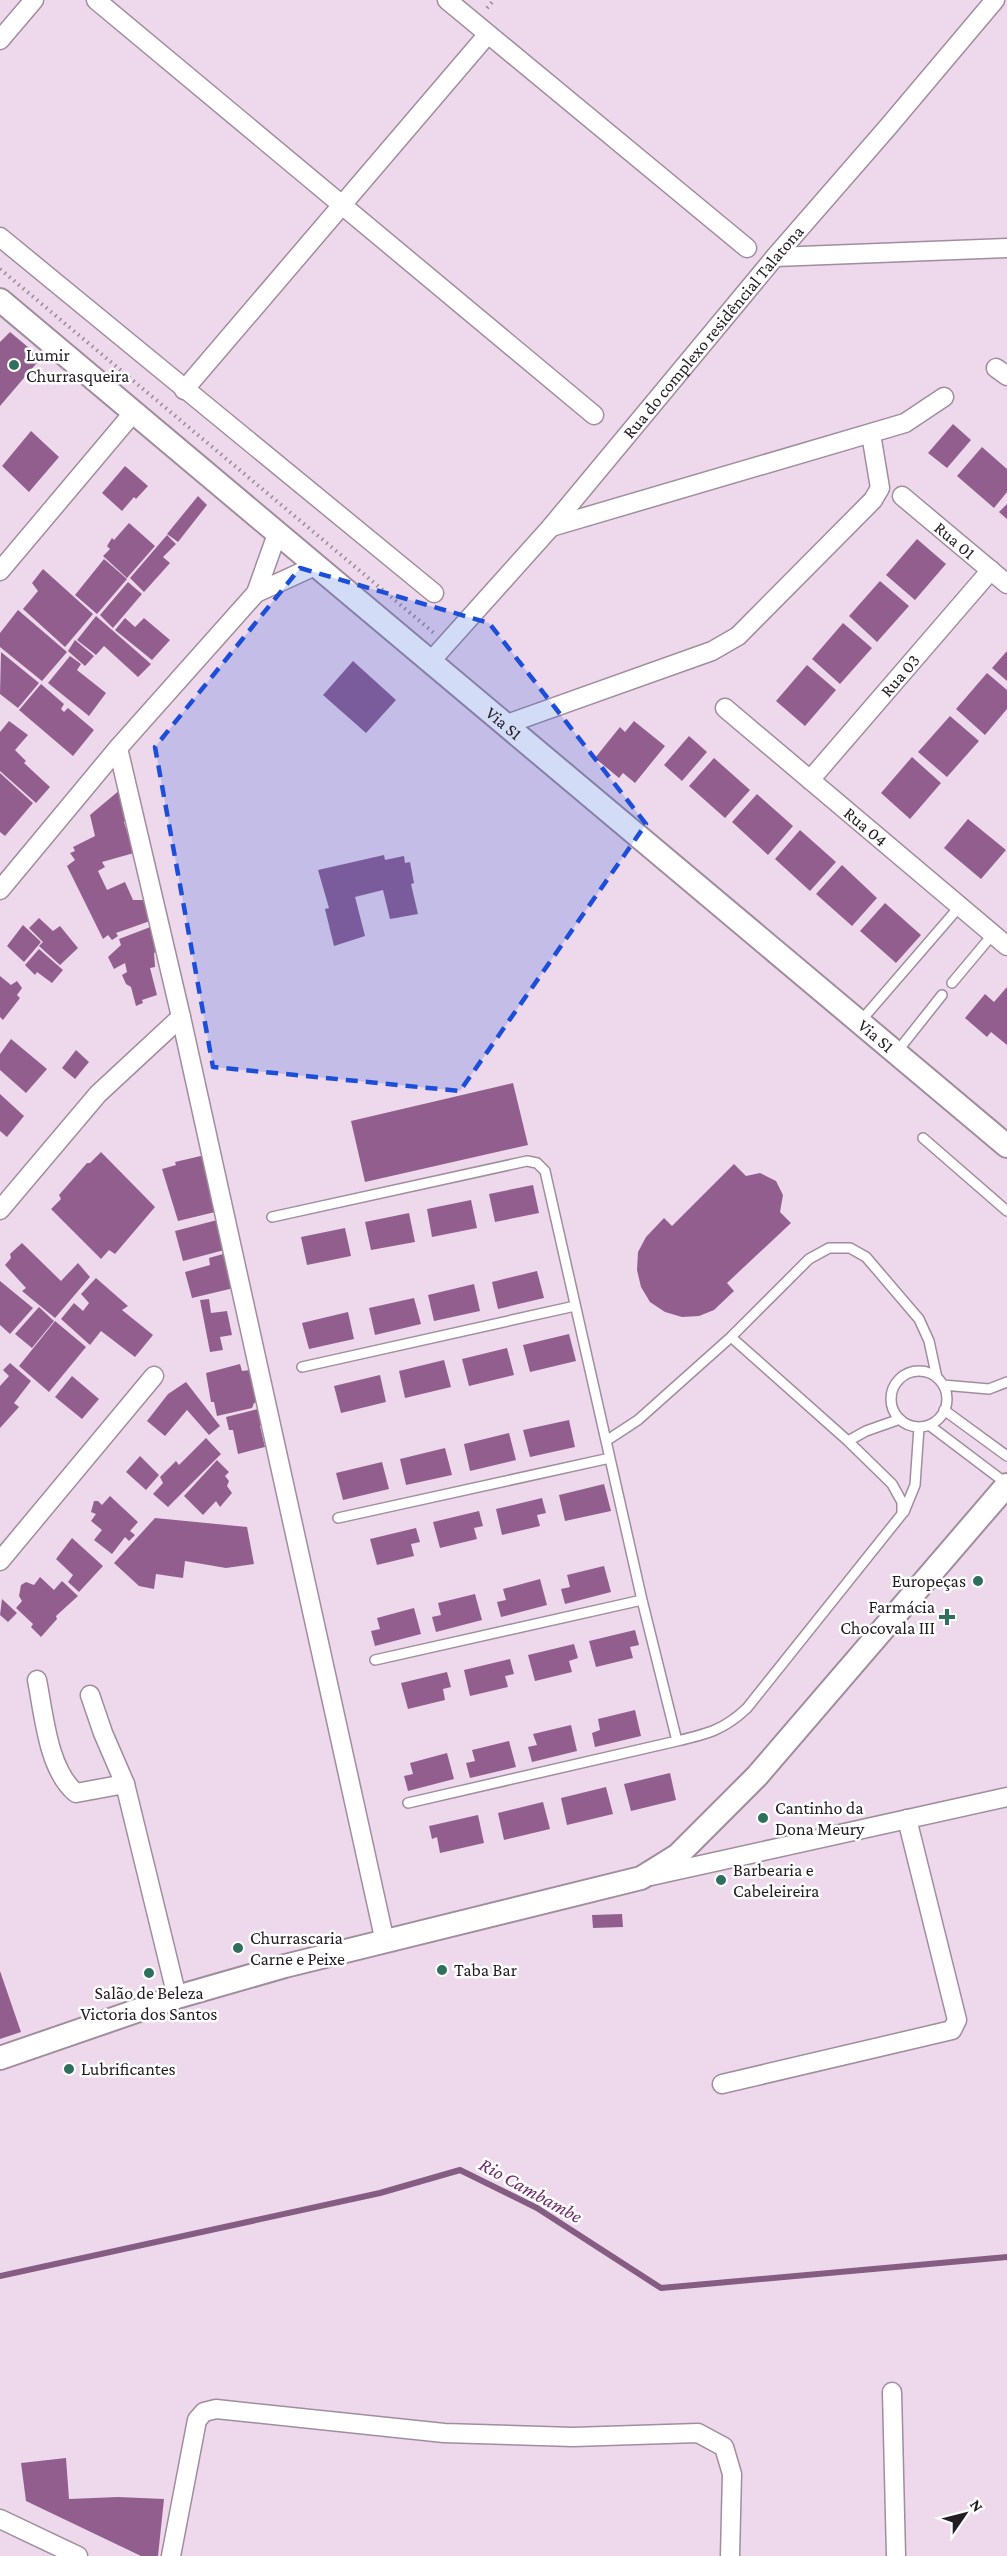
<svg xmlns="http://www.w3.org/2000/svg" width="1007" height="2556" viewBox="0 0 1007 2556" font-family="'Crimson Pro',serif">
<rect width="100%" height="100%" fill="#eed9ec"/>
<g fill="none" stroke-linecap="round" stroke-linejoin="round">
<!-- stream -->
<path stroke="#865d82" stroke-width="6" d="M0,2276L380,2193L460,2170L537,2208L661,2288L1007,2257"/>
</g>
<!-- building -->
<path fill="#925e8e" d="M10,332L41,358L0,406V342Z
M953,424L971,440L947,468L928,453Z
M31,431L59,457L29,492L2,466Z
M982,447L1007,469V492L994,508L957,476Z
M125,466L148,486L136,499L134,497L122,511L102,493Z
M198,496L207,505L178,542L167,534Z
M1007,504V519L999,512Z
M129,523L155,546L127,578L103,556L110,549L107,546L112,538L114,540Z
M167,535L176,544L163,557L170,563L144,592L130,578Z
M917,539L946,564L915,600L886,575Z
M104,559L127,579L97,614L75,595Z
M43,569L93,614L65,647L23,609L38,591L32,583Z
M880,581L909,606L877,642L849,616Z
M128,582L142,594L113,628L100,615Z
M18,610L67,652L42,681L0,647V633Z
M96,616L151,664L138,677L104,646L96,655L77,640Z
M125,618L135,627L144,618L170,640L152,660L115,630Z
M843,623L872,648L840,684L812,659Z
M75,640L94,656L85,666L68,651Z
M1007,651V681L992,668Z
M1,652L39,683L18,708L0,694Z
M70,656L81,664L77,670L106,693L89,716L48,683Z
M353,661L396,700L366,733L323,695Z
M807,665L836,690L805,726L776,701Z
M987,673L1007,690V709L985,735L956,709Z
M41,684L64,704L61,709L64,712L68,708L94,730L73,756L19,710Z
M950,716L979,741L947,777L918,752Z
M9,721L28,735L15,750L26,761L24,763L50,787L36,803L0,771V732Z
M634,721L665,746L635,783L623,773L619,778L595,758L620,727L625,732Z
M689,736L707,752L682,781L664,765Z
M912,757L941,783L910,819L881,793Z
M714,758L750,790L725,818L689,786Z
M0,773L33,803L5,836L0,832Z
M121,789L127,820L124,822L134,853L102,862L105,867L98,871L107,890L125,882L133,900H144L150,921L116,933L118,936L112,940L108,935L103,939L67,866L75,860L70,853L75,851L73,847L95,836L90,815Z
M757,794L793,826L768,855L732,822Z
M968,819L1006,850L981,879L944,848Z
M800,830L836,862L810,891L775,859Z
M384,855L385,860L404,856L405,863L410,862L414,883L411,884L418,914L390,919L383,890L355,897L365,936L334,946L325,909L329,908L318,870Z
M842,865L877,898L852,926L816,894Z
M885,903L921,935L896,963L860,931Z
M39,918L53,931L60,926L78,948L60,965L39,946L43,942L29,928Z
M23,925L41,942L24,962L7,946Z
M153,926L158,951L154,953L155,967L150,968L157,995L142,1000L143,1003L136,1006L131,987L126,984L122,975L127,972L125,963L114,969L108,957L121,945L119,939Z
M39,949L63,970L52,983L37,972L35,975L25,965Z
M0,976L11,985L17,981L22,988L17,995L20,998L3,1020L0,1017Z
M1007,987V1045L991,1032L987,1037L965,1018L985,994L994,1002Z
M11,1039L47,1069L26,1093L0,1070V1054Z
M76,1050L89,1062L75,1079L62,1068Z
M513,1083L528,1145L365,1182L351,1121Z
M0,1094L24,1116L7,1137L0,1131Z
M101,1152L155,1207L115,1254L109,1250L101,1259L51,1209L61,1199L59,1195L87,1163H90Z
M205,1155L216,1194L215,1212L178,1221L162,1169L176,1165L175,1162Z
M734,1164L746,1176L760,1173L776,1181L783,1195L780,1212L791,1223L727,1283L734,1291L714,1310L699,1316L682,1317L665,1312L650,1302L641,1287L637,1270L638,1252L646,1237L664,1218L672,1226Z
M533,1185L539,1213L495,1222L489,1194Z
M471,1200L477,1228L432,1237L427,1209Z
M409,1213L415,1242L371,1250L365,1222Z
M221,1219L228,1249L183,1261L175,1231Z
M345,1228L351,1256L307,1265L301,1237Z
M22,1243L61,1281L78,1263L90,1277L55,1318L22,1291L26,1288L5,1265L11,1258L10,1254Z
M230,1252L238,1287L192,1298L185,1272L210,1265L209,1258Z
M537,1271L544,1298L498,1309L492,1282Z
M96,1278L128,1306L122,1310L153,1335L135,1357L101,1331L90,1345L61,1319L74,1303L83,1311L89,1303L81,1294Z
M0,1281L33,1308L10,1334L0,1325Z
M474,1284L480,1311L434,1321L428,1295Z
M414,1298L421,1324L375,1335L369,1308Z
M209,1299L211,1313L227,1311L232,1335L220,1337L223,1350L210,1352L200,1300Z
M39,1307L54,1321L32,1348L15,1334Z
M348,1312L354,1339L309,1349L302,1323Z
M55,1321L86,1347L49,1392L19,1366Z
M569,1334L576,1361L530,1372L523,1345Z
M507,1348L514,1375L469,1386L462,1359Z
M444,1360L451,1387L405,1398L399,1371Z
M10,1363L31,1381L14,1403L19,1407L0,1428V1386L9,1376L3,1370Z
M240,1364L242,1371L250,1370L258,1402L254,1403L252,1408L217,1416L214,1402H211L206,1373Z
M380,1375L386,1402L341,1413L334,1386Z
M72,1376L99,1399L82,1419L55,1397Z
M186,1382L220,1426L209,1435L187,1410L165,1436L147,1421L168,1394Z
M262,1408L266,1424L260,1426L265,1447L238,1454L233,1430H229L226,1417Z
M569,1420L575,1447L530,1457L523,1430Z
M509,1433L516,1460L470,1471L464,1444Z
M206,1438L221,1454L168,1507L153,1494L163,1483L160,1477L176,1461L179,1465Z
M445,1448L452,1475L406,1485L400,1459Z
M140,1456L159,1475L146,1490L126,1472Z
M217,1460L229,1472L225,1476L229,1481L227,1486L232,1493L220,1507L216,1501L203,1515L184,1496Z
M382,1462L389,1489L343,1500L336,1473Z
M604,1484L611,1511L565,1521L559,1495Z
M110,1496L138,1522L130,1531L135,1535L129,1541L125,1537L112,1554L94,1540L102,1530L91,1521L96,1514L91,1512L94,1501H98L102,1505Z
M542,1498L546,1513L537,1515L540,1526L502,1535L496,1509Z
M479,1511L483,1526L474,1528L477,1539L440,1548L433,1522Z
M155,1518L247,1527L254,1564L226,1568L185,1561L183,1578L156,1574L154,1589L139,1586L114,1563Z
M416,1528L420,1542L411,1544L414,1556L377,1565L370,1539Z
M72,1538L103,1566L79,1592L68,1582L73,1575L56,1559Z
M604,1566L611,1592L565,1604L561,1589L570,1587L567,1575Z
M40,1577L54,1590L62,1581L78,1596L56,1616L57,1619L41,1637L31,1627L33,1624L16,1608L22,1601L19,1596L21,1585L26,1582L34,1585Z
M540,1579L547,1605L501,1617L497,1602L506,1600L503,1589Z
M475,1594L482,1620L436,1632L432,1617L441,1615L438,1603Z
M2,1599L17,1613L8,1622L0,1615Z
M414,1608L421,1634L375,1646L371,1631L380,1629L377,1618Z
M635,1630L639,1645L630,1647L633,1658L596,1667L589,1641Z
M574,1644L578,1658L569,1661L572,1672L535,1681L528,1655Z
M510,1659L514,1674L505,1676L508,1687L470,1696L464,1670Z
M447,1672L451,1687L443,1689L445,1700L408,1709L401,1683Z
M635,1710L641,1736L595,1747L592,1733L600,1730L598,1719Z
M571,1725L577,1751L532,1762L528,1747L537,1745L533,1734Z
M509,1741L516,1767L470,1778L466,1763L475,1761L472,1750Z
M447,1753L454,1779L408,1791L404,1776L413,1774L410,1763Z
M670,1773L676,1800L631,1811L624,1784Z
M606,1787L613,1814L567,1825L561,1798Z
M543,1802L550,1829L504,1840L498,1813Z
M478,1815L484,1843L440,1853L437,1837L432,1839L429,1826Z
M622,1914L623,1927L593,1928L592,1915Z
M0,1971L21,2032L0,2039Z
M66,2458L69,2499L118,2497L164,2499L158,2556H141L26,2501L21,2463Z"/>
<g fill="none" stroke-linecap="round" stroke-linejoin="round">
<!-- service casing -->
<g stroke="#a08d9e" stroke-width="12">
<path id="service" d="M952,983L993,934
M859,1023L960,906
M896,1053L942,995
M923,1138L1007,1211
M272,1217L527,1161L537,1163L545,1171L642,1600L677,1741L408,1803
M302,1367L575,1306
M891 1399a28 28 0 1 1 56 0a28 28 0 1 1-56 0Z
M943,1385L989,1389L1007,1382
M944,1410L1007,1456
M929,1425L1007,1484
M606,1441L638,1420L731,1337L809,1259L829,1248H850L866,1257L919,1319L929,1341L937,1378
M848,1441L866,1431L900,1419
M904,1512L915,1485L919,1427
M338,1518L610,1458
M375,1660L642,1600
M677,1741C707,1734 724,1730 747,1708L902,1514V1502L892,1484L848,1441L731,1337"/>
</g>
<!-- minor casing -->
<g stroke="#a08d9e" stroke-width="21">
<g id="minor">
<path d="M96,0L594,415"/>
<path d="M447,0L747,248"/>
<path d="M0,40L34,0"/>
<path d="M0,237L434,593"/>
<path d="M775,257L1007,248"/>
<path d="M996,368L1007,376"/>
<path d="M184,390L488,34"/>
<path id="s1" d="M902,496L1007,584"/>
<path d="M551,527L905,423L944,397"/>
<path d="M0,571L133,413"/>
<path d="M256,593L315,566"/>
<path id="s2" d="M430,662L551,527L775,257L888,127L995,0"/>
<path id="s3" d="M725,708L1007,946"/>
<path d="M504,725L712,651L738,636L873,500L880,488L871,434"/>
<path d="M118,748L181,1017L385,1942"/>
<path id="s4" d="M810,780L991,570"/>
<path d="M0,890L118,748L256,593L277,534"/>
<path d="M0,1210L98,1094L181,1017"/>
<path d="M0,1561L154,1376"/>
<path d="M37,1680C44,1715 48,1770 76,1793L125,1784"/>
<path d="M90,1695L103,1733L125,1784L177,1997"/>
<path d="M651,1876L1007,1797"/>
<path d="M722,2084L952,2030L957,2020L907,1819"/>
<path d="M892,2392L896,2556"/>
<path d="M0,2519L78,2556"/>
<path d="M171,2556L197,2420L204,2412L216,2409L444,2433L573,2437L698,2433L724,2447L732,2474L730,2556"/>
</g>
</g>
<!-- tertiary casing -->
<g stroke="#a08d9e" stroke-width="26">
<g id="tertiary">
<path id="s5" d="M0,300L1007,1146"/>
<path d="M0,2058L177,1997L285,1966L641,1878L678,1855L757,1776L1007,1485"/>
</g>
</g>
<!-- path -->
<path stroke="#988997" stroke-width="4" stroke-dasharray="1.5 4.5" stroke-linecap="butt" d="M487,8L494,0
M0,269L434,633"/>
<!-- service -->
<use href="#service" stroke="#fff" stroke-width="9"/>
<!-- minor -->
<use href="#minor" stroke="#fff" stroke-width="18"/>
<!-- tertiary -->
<use href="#tertiary" stroke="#fff" stroke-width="22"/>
</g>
<!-- marked area -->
<path fill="#1d4ed8" fill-opacity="0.2" stroke="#1d4ed8" stroke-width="4.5" stroke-dasharray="12 8" stroke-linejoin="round" d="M300,568L489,623L646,824L460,1091L213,1067L155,747Z"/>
<!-- markers -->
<g fill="#2f6f5e" stroke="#fff" stroke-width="2">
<circle cx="14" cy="365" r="6"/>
<circle cx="978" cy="1581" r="6"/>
<path d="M944 1608h6v6h6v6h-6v6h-6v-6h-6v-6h6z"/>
<circle cx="763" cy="1818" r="6"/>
<circle cx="721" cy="1880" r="6"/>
<circle cx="238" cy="1948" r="6"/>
<circle cx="442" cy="1970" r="6"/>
<circle cx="149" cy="1973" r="6"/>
<circle cx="69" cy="2069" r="6"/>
</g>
<g text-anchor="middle" stroke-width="5" stroke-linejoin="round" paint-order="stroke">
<!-- street labels -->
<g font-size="18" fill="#241c23" stroke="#fff">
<text dy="6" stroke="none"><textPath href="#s2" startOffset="435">Rua do complexo residêncial Talatona</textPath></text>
<text dy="6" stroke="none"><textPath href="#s1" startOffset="69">Rua 01</textPath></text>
<text dy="6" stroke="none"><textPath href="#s4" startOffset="138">Rua 03</textPath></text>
<text dy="6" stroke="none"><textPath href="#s5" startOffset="658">Via S1</textPath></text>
<text dy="6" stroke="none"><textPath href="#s3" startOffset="184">Rua 04</textPath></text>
<text dy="6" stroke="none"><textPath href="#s5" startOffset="1144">Via S1</textPath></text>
</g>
<!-- poi labels -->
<g font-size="18" fill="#241c23" stroke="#fff" text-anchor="start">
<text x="26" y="361">Lumir<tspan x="26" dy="21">Churrasqueira</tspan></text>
<text x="966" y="1587" text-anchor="end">Europeças</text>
<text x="935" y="1613" text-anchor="end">Farmácia<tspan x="935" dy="21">Chocovala III</tspan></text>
<text x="775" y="1814">Cantinho da<tspan x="775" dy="21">Dona Meury</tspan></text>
<text x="733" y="1876">Barbearia e<tspan x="733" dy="21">Cabeleireira</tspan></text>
<text x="250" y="1944">Churrascaria<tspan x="250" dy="21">Carne e Peixe</tspan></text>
<text x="454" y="1976">Taba Bar</text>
<text x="149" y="1999" text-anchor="middle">Salão de Beleza<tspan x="149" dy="21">Victoria dos Santos</tspan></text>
<text x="81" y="2075">Lubrificantes</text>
</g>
<!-- water labels -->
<g font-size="20" font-style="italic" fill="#702d6c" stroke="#fff">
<text transform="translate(531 2190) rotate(29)" y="7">Rio Cambambe</text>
</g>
</g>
<!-- north arrow -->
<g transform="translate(965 2514) rotate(55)" stroke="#ffffff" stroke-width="4.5" paint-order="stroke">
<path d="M0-4.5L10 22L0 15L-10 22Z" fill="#241c23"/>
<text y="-9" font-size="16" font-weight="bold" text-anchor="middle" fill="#241c23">N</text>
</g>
</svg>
